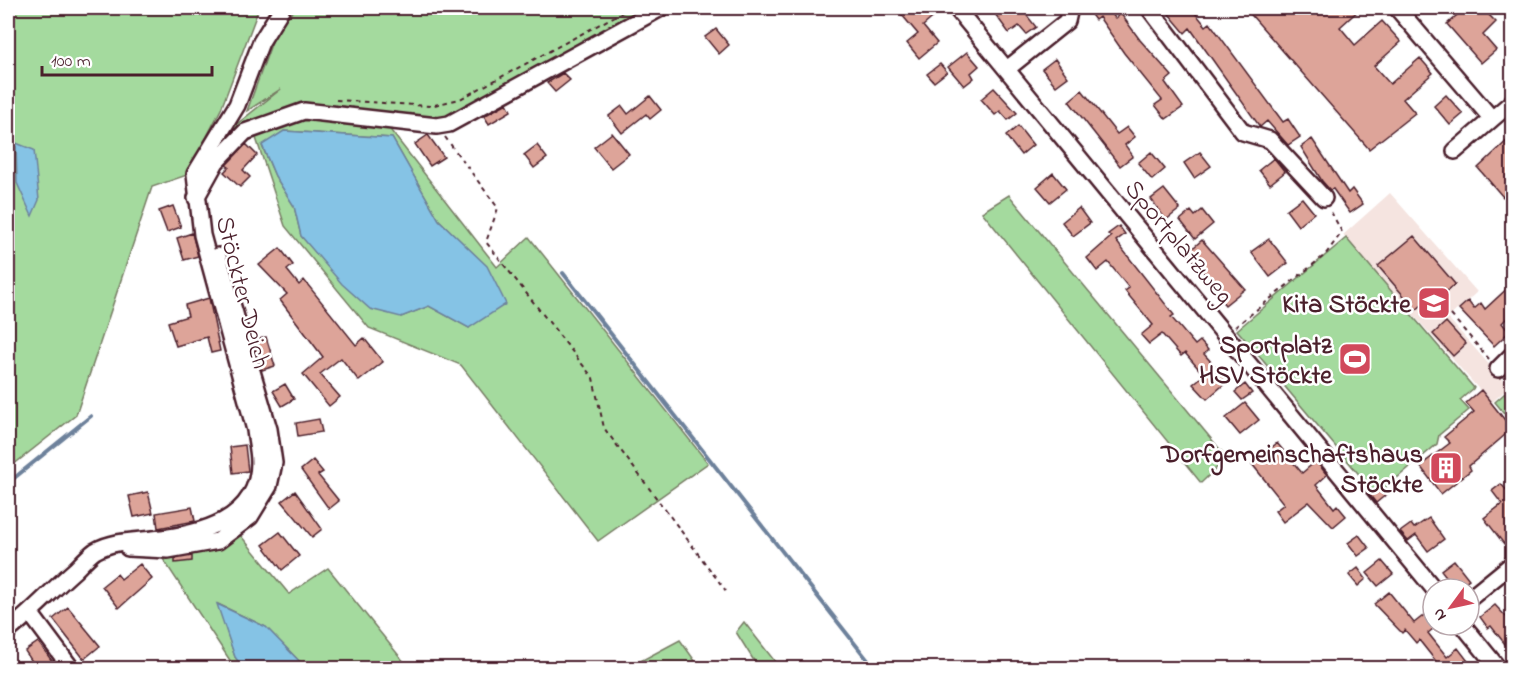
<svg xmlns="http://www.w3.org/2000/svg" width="1520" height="676" viewBox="0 0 1520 676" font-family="'Indie Flower',sans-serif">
<rect width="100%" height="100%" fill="#fff"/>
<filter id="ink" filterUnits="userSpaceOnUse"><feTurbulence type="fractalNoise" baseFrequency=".0167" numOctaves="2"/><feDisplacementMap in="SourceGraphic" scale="12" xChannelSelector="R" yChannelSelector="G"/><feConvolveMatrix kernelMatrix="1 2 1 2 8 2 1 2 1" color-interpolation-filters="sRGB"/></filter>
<g filter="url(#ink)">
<!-- built -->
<path fill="#f5e4e0" d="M1390,193L1477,292L1448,318L1509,387L1491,403L1343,235Z"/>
<!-- green -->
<path fill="#a4da9e" stroke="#777c64" stroke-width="1.5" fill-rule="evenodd" d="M8,8H259L221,109L187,175L152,187L76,415L8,469Z
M297,8H670L446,129L388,127L497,267L529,237L708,463L598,541L461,365L369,328L285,226L256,138L244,142L237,136L232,128L281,89L247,111L278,25ZM284,131L392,138L439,220L486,266L469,328L429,306L401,317L318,255L301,236L294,206L275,176L262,146Z
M1009,195L1227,458L1201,483L982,212Z
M1346,238L1474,388L1460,400L1469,410L1439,435L1437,444L1384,489L1380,485L1373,491L1237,330Z
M1512,387V423L1495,402Z
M236,530L289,594L328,568L409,668H306L266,627L218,604L235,657L243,668H235L159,553Z
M744,622L780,668H752L756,664L736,632Z
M680,640L700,668H638L635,664Z"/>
<!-- water -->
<path fill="#85c3e5" stroke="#6d819b" stroke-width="1.5" d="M284,131L392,138L439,220L487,266L506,304L469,328L429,306L401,317L370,309L342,284L301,236L294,206L275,176L262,145Z
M16,143L34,150L39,200L32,216L17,183Z
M217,604L266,627L306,668H243L235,657Z"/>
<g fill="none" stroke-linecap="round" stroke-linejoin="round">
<!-- stream -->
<path stroke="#6d819b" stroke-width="4" d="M563,273L874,668
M8,483L91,416"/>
</g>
<!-- building -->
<path fill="#dda499" stroke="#4a1f2b" stroke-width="1.5" d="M896,8H920L924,12L930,8H944L923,26L937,43L919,58L907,43L918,34Z
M1004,8H1021L1036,27L1026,34L1019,26L1009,33L995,14Z
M1086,8H1112L1109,10L1115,18L1121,14L1140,40L1172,76L1165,82L1183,107L1166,119L1155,105L1162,100L1124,53L1099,17L1095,20Z
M1164,8H1191L1206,26L1210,23L1283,122L1288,119L1300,137L1288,145L1267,121L1260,127L1190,28L1185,33Z
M1245,8H1361L1340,27L1355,45L1382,21L1401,42L1374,66L1390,84L1420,58L1433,73L1403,99L1415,113L1369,149Z
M1465,8H1482L1496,22L1483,35L1496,50L1481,63L1447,24Z
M716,29L729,45L719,54L705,37Z
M967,52L979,66L971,73L974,78L964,86L948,67Z
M1055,59L1068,77L1056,86L1042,69Z
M940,64L947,72L934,82L927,74Z
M563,73L570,80L555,92L547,83Z
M994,88L1017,113L1008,120L1000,111L995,115L981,99Z
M1082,90L1117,134L1127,127L1135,137L1125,145L1133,156L1120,166L1069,101Z
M1446,95L1463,114L1450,125L1434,106Z
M650,96L661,110L650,119L646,114L622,133L609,116L622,106L628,114Z
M507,103L511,111L489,124L484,116Z
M1018,126L1033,145L1021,155L1006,136Z
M612,133L629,154L611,168L594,147Z
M428,135L444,157L430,166L415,144Z
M1512,136V189L1503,197L1478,168Z
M1312,139L1348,193L1352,189L1363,204L1350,213L1333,189L1330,190L1322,181L1301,147Z
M246,144L257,155L243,170L250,177L240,187L224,172L229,167L226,165Z
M537,145L547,158L534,168L524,155Z
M1151,152L1165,169L1152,180L1138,163Z
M1200,152L1211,166L1194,178L1184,163Z
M1274,158L1285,172L1270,184L1259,170Z
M1053,173L1066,189L1050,202L1037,187Z
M1164,189L1180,209L1166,220L1151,199Z
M1302,198L1314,213L1298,226L1286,210Z
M173,206L181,227L167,232L159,211Z
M1079,208L1090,223L1073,236L1062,222Z
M1202,210L1213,224L1195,239L1180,220L1191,211L1195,216Z
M1119,226L1125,234L1116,241L1174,315L1171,317L1195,345L1200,341L1208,350L1204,354L1228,381L1207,399L1193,384L1204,375L1185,353L1181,356L1162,334L1149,344L1141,335L1153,325L1125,291L1129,288L1108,262L1097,271L1087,258L1111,237L1108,234Z
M192,233L198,256L184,260L177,238Z
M1414,236L1455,284L1437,300L1433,296L1416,310L1378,266Z
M1269,239L1288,263L1270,277L1251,252Z
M1202,240L1245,289L1225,305L1209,286L1213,283L1187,253Z
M280,248L293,265L287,270L299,285L304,280L356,345L364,338L383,362L359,381L341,358L320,374L340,397L329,406L303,374L323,357L280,300L287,294L259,265Z
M1512,284V313L1502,323L1509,332L1494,346L1459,309L1468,301L1474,309L1481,303L1485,309Z
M209,298L220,351L211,353L207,337L176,346L168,322L188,316L185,305Z
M1446,322L1466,344L1453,356L1433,334Z
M266,337L275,366L262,370L253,341Z
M285,384L294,399L282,406L273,391Z
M1245,384L1252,393L1242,400L1235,392Z
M1481,390L1512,429L1469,466L1471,470L1441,494L1420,466L1450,443L1444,437L1474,412L1466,403Z
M1245,403L1259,420L1240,435L1226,418Z
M319,419L322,432L298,436L296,423Z
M1277,443L1302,473L1316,461L1327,475L1316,485L1334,508L1337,505L1346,516L1333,527L1309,502L1283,522L1275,511L1284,504L1252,464Z
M245,445L248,471L233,473L230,447Z
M313,460L323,472L318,475L339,501L329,509L301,470Z
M1501,484L1512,496V537L1504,544L1484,518L1502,504L1492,491Z
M1380,485L1387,494L1376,503L1369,494Z
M295,491L322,529L312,537L282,501Z
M148,492L153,513L134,517L129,496Z
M192,507L195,521L158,528L156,513Z
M1429,518L1444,539L1428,551L1416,535L1408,541L1400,532L1411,524L1414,528Z
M280,532L299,556L282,570L263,545Z
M1359,535L1369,548L1358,556L1348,543Z
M192,556V561L175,563V559Z
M1454,560L1469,579L1456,589L1441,570Z
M1382,561L1393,574L1378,586L1367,573Z
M140,564L152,579L119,608L102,586L117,574L121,579Z
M1358,568L1366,579L1358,586L1349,575Z
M1389,592L1414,623L1428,612L1433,619V629L1428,633L1447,657L1458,648L1468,661L1458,669H1453L1450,665L1442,669L1419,640L1416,643L1405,630L1402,633L1374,604Z
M1495,605L1512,623V653L1491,626L1488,628L1480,617Z
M68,607L100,646L84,659L53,619Z
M38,642L58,669H37L25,651Z"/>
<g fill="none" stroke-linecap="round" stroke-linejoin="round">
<!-- minor casing -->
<g stroke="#4a1f2b" stroke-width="20">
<path id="minor" d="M956,8L1434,589
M1149,8L1243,132L1270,140L1324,198
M1397,8L1492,119L1512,102
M1007,69L1067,21L1070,8
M1455,151L1492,119
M196,198L216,162L245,132L304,111L437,126L449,124L661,8
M1498,369L1512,355
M128,548L168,550L218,541L250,517L269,486L274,463L269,429L218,256
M1469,599L1512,564
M30,613L71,668
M1463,625L1498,668
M8,631C32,612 52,590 75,570C81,564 88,556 95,551C112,541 133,541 153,539C199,534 259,521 259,462C259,451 256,440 255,430L202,235L195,174L237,105L261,42L282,8"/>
</g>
<!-- path -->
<path stroke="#4a1f2b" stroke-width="2" stroke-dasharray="4.5 4.5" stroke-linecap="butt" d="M336,100L430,106L460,99L630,8
M445,137L498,208L486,242L593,378L604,428L726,591
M1451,315L1489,359
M1235,327L1325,255L1342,232L1330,210
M1507,379L1512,386
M1512,388L1506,395L1512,404"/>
<!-- minor -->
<use href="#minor" stroke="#fff" stroke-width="15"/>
</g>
</g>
<!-- icons -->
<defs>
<g id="school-square" transform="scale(1.725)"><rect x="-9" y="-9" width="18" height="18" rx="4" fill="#d1495b" stroke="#fff"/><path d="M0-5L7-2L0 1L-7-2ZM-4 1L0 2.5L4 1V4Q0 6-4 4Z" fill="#fff"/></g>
<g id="stadium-square" transform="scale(1.725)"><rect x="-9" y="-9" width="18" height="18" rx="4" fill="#d1495b" stroke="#fff"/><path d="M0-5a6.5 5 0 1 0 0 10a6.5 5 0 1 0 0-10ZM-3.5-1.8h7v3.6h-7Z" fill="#fff"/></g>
<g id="building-square" transform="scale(1.725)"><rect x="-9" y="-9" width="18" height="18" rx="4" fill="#d1495b" stroke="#fff"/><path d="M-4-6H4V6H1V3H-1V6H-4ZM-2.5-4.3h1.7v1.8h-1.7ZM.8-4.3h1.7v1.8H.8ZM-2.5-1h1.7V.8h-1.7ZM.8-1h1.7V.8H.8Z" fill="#fff"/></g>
</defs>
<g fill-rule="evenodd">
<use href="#school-square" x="1434" y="303"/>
<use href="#stadium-square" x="1355" y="359"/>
<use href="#building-square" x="1446" y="468"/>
</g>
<g text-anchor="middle" stroke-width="5" stroke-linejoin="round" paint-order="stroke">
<!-- street labels -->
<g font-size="26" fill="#4a1f2b" stroke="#fff">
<text transform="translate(1180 241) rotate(50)" y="9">Sportplatzweg</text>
<text transform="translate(244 292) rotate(76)" y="9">Stöckter Deich</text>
</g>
<!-- poi labels -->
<g font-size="26" font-weight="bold" fill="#4a1f2b" stroke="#fff" text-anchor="end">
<text x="1411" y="312">Kita Stöckte</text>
<text x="1332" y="353">Sportplatz<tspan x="1332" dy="30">HSV Stöckte</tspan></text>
<text x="1423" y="462">Dorfgemeinschaftshaus<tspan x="1423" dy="30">Stöckte</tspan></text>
</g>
</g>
<!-- margin -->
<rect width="1520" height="676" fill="none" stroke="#fff" stroke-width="30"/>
<rect x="15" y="15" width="1490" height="646" fill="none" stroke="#4a1f2b" stroke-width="2" filter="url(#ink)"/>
<!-- north arrow -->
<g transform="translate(1451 607) rotate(237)"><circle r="28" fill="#ffffff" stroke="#b7a5aa" stroke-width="1.5"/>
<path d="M0-4.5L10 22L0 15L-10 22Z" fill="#d1495b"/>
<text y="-9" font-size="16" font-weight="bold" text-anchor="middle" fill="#4a1f2b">N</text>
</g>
<!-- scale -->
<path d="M42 66v9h170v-9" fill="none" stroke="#4a1f2b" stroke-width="3"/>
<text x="51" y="66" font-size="18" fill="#4a1f2b" stroke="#ffffff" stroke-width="4.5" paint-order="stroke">100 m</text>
</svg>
